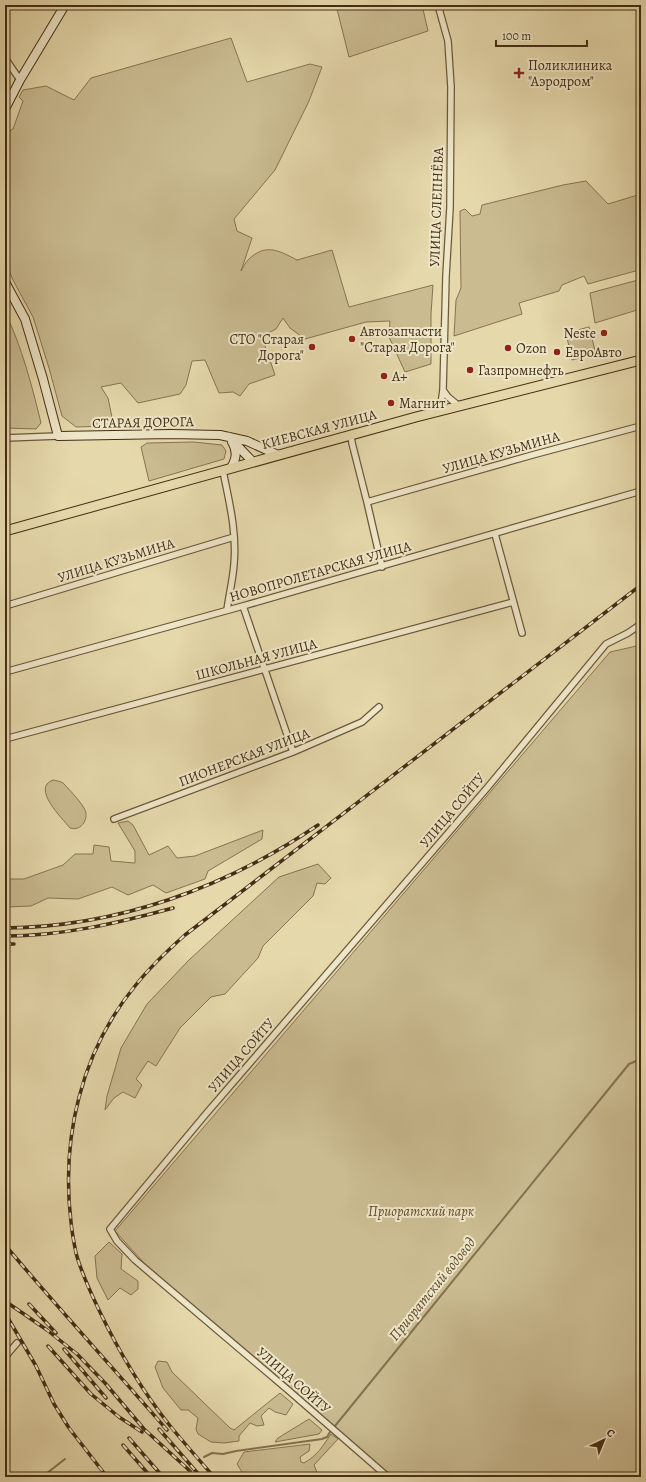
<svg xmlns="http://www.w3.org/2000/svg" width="646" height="1482" viewBox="0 0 646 1482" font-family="Alegreya,serif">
<rect width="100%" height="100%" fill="#e5d8ab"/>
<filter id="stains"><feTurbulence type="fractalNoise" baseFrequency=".005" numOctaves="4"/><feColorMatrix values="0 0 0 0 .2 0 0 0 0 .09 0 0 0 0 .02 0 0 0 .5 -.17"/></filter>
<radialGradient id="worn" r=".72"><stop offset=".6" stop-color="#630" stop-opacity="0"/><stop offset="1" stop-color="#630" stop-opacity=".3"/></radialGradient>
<!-- green -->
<path fill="#cabb91" stroke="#877452" d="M336,5H401L403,8L410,5H422L428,31L349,57Z
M231,38L247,82L310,64L322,67L309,101L275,170L234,219L237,231L252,238L241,271C243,268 245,263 248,260C265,243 278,250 297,260L332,250L349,307L433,285L431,314V364L405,372L389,337L390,321L366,322L305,339L290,328L283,318L276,329L257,339L263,340L275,375L249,384L240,396L233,392L219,393L205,360L192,361L186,385L180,394L138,403L121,383L101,387L108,398L113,422L108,426L76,427L62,416L49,368L33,317L13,280L5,261V134L13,129L23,101L19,97L23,90L46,86L74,100L91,78Z
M586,181L608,204L641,194V244L639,270L588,284L584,276L562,285L559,291L519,303L522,314L454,336L456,300L461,288L460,211L465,209L472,216L480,214L482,205L563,185Z
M638,280L637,310L595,323L590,293Z
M5,312C22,347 32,386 41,423L36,429L5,428Z
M589,327L596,354L572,360L566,333Z
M194,442L222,445L226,451L224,459L149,481L141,447L147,443Z
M641,645V1477H393L145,1264L115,1231L610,652Z
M53,780C57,781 60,781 63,783C68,788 80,801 84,808C90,817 82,832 70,828C62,818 31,788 53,780Z
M128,821L133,825L149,855L168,846L177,858L195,856L263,830L262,839L208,871L205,879L166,893L153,885L128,895L112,887L78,899L48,898L31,906L5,907V879H24L63,865L75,854H93L94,845L109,847L111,861L135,863V851L118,823Z
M318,864L331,878L325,884L317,883L313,896L263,946L258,958L225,994L211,997L180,1028L156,1066L148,1061L136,1079L142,1085L135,1098L123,1092L114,1098L105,1110L107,1096L121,1048L147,1004L189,960L279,877Z
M109,1242L122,1254L121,1269L138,1281V1289L131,1295L120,1288L108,1300L97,1278L95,1256Z
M158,1361L167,1362L172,1372L230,1428L234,1430L280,1393L293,1404L286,1415L275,1412L269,1408L261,1416L264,1425L257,1426L250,1423L239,1436V1441L224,1443L211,1442L198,1434L196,1429L198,1418L188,1410H181L163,1388L155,1367Z
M309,1419L322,1430L319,1434L275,1442L278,1438Z
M331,1434L338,1439L314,1465L319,1477H245L237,1464L244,1452L310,1444L309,1451L300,1457L301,1462L304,1463C318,1455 322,1447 331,1434Z"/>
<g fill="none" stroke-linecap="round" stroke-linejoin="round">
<!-- stream -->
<path stroke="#847150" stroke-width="2" d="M335,1426L629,1064L641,1059
M204,1457L212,1453L223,1454L236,1451L322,1439L327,1437L330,1432
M42,1477L65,1459"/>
<!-- street casing -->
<g stroke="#6c583a" stroke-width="8">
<path id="street" d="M438,5L448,41L451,87L450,208L446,276L443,390L440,411
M5,58L20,80
M443,390L448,397L459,406
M351,435L352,443L367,502L382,567
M5,438L58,436
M223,471C229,501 237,532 234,564C233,579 229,595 227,610
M367,502L536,454L641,426
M495,534L522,633
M5,606L234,537
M243,606L293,752
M5,672L243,606L641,491
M5,739L513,602
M114,819L293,752L362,722L379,707
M5,1357L17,1343
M388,1477L288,1390L135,1260L117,1241L110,1229L205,1115L487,788L606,644L628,633L641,624"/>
</g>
<!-- secondary casing -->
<g stroke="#442d14" stroke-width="10">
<path id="secondary" d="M5,109L20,80L65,5
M5,282L25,319L43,379L58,436L171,434L220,435L247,441L278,455
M229,437L253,462
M231,468C236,459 238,452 232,442"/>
</g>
<!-- primary casing -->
<g stroke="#442d14" stroke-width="11">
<path id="primary" d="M5,531L416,417L641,360"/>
</g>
<!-- street -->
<use href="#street" stroke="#eee6c8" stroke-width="5.5"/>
<!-- secondary -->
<use href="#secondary" stroke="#eee6c8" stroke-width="8"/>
<!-- primary -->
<use href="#primary" stroke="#e5d8ab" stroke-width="9"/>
<!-- rail casing -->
<g stroke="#442d14" stroke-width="3.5">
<path id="rail" d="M5,928C117,927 225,888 318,825
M5,936C63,936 118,923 173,908
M5,944H14
M5,1245C58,1308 113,1368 167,1430
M5,1301L47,1330L77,1354L105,1383L144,1429L190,1471
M29,1304L56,1333
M5,1313L36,1366L54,1404L69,1428L107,1477
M48,1346L91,1394L119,1417L142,1432
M64,1349L106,1398
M159,1429L201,1477
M129,1438L163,1477
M123,1445L151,1477
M214,1477C200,1461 185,1444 171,1427C142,1391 118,1350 98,1308C90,1291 81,1272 76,1253C74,1243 72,1233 71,1222C61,1138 81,1052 135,986C150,967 167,951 185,935L641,585"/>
</g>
<!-- rail -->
<use href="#rail" stroke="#eee6c8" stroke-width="2" stroke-dasharray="6" stroke-linecap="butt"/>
</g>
<!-- markers -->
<g fill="#8f2418" stroke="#eee6c8" stroke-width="1.5">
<path d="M517 67h4v4h4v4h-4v4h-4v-4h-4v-4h4z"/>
<circle cx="604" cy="333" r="4"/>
<circle cx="352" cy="339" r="4"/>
<circle cx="312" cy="347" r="4"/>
<circle cx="508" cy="348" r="4"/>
<circle cx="557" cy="352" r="4"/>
<circle cx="470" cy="370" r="4"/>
<circle cx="384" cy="376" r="4"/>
<circle cx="391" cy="403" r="4"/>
</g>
<g text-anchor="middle" stroke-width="4" stroke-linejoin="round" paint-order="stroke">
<!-- poi labels -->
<g font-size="14" fill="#442d14" stroke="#eee6c8" text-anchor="start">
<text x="528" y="70">Поликлиника<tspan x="528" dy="16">"Аэродром"</tspan></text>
<text x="360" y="336">Автозапчасти<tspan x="360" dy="16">"Старая Дорога"</tspan></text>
<text x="596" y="338" text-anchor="end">Neste</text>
<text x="304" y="344" text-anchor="end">СТО "Старая<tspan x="304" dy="16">Дорога"</tspan></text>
<text x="516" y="353">Ozon</text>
<text x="565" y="357">ЕвроАвто</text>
<text x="478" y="375">Газпромнефть</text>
<text x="392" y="381">А+</text>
<text x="399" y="408">Магнит</text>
</g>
<!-- street labels -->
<g font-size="14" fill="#442d14" stroke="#eee6c8">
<text transform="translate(436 207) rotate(-88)" y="5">УЛИЦА СЛЕПНЁВА</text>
<text transform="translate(143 422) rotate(-1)" y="5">СТАРАЯ ДОРОГА</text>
<text transform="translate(319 429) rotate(-15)" y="5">КИЕВСКАЯ УЛИЦА</text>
<text transform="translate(501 452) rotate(-16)" y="5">УЛИЦА КУЗЬМИНА</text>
<text transform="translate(116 560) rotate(-17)" y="5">УЛИЦА КУЗЬМИНА</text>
<text transform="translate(320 571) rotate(-16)" y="5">НОВОПРОЛЕТАРСКАЯ УЛИЦА</text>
<text transform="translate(256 659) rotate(-15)" y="5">ШКОЛЬНАЯ УЛИЦА</text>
<text transform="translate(244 757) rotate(-21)" y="5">ПИОНЕРСКАЯ УЛИЦА</text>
<text transform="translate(452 810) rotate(-50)" y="5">УЛИЦА СОЙТУ</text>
<text transform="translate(241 1055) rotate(-49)" y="5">УЛИЦА СОЙТУ</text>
<text transform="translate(294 1380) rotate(41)" y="5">УЛИЦА СОЙТУ</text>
</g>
<!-- park labels -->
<g font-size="14" font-style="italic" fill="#5f492d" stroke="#eee6c8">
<text x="421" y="1216">Приоратский парк</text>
</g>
<!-- water labels -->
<g font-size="15" font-style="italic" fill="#5e492d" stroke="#eee6c8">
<text transform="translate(432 1289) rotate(-51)" y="5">Приоратский водовод</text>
</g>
</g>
<!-- margin -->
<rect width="646" height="1482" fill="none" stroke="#e5d8ab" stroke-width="20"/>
<rect x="6" y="6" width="634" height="1470" fill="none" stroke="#442d14" stroke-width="2"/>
<rect x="10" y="10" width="626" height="1462" fill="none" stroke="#442d14"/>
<!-- north arrow -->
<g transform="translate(604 1440) rotate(44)" stroke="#eee6c8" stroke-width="3" paint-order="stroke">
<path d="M0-3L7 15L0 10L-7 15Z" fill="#442d14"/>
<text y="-6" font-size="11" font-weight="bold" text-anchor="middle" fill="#442d14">С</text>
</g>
<!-- scale -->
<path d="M496 40v6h91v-6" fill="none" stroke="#442d14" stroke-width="2"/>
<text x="502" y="40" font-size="12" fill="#442d14" stroke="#eee6c8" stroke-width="3" paint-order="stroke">100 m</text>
<rect width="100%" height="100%" filter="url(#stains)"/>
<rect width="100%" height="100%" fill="url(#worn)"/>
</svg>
